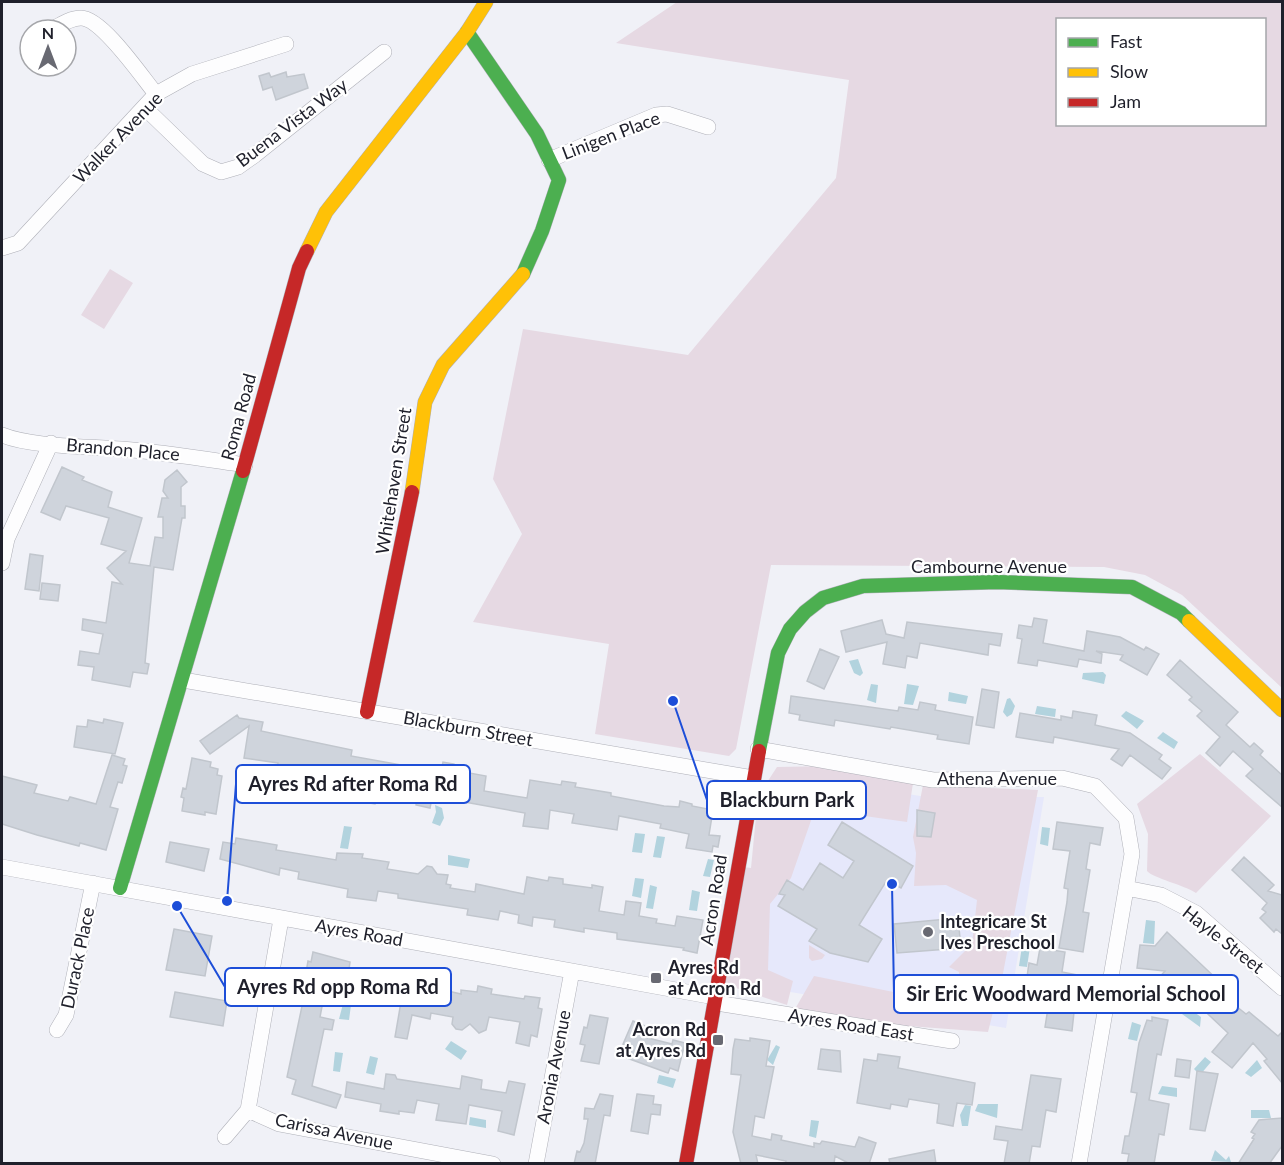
<svg xmlns="http://www.w3.org/2000/svg" width="1284" height="1165" viewBox="0 0 1284 1165" font-family="Lato,sans-serif">
<rect width="100%" height="100%" fill="#f0f1f7"/>
<!-- built -->
<path fill="#e6e8fb" d="M784,773L926,797H1044L1006,1028L748,985Z"/>
<!-- green -->
<path fill="#e6d9e3" fill-rule="evenodd" d="M677,2H1282V688L1182,595L1145,575L1104,567L771,565L736,749L729,756L595,734L609,644L473,622L522,534L493,479L523,329L688,355L836,178L849,80L616,43ZM1058,20H1264V124H1058Z
M110,269L133,283L104,329L81,315Z
M1200,754L1271,816L1196,893C1184,885 1153,878 1147,871L1148,834L1137,804Z
M831,766L913,783L907,822L815,809L791,878L770,904L768,970L793,981L787,1005L721,983L743,867L751,868L758,796L777,767Z
M923,785L1038,790L996,1010L958,1003L959,972L949,967L972,944L977,900L946,885L914,886L916,853L913,837Z
M809,945L825,955L822,959L812,961L809,958Z
M814,976L993,1012L988,1032L895,1025L795,1009Z"/>
<!-- water -->
<path fill="#b2d3de" d="M858,659L863,673L860,676L854,673L849,661Z
M1103,672L1106,675L1104,684L1082,679L1083,673Z
M871,684L878,685L876,703L867,700Z
M907,684L919,686L913,705L904,704Z
M949,692L968,696L966,704L948,701Z
M1010,698L1015,706L1012,714L1007,717L1003,712L1007,699Z
M1037,706L1056,709L1055,717L1035,714Z
M1126,711L1144,721L1137,729L1121,716Z
M1163,732L1178,742L1174,749L1157,738Z
M435,805L442,808L444,818L440,826L432,823L436,812Z
M344,826L352,827L348,849L340,848Z
M1042,827L1050,828L1048,846L1040,844Z
M635,833L645,834L642,853L632,852Z
M657,836L665,837L661,858L653,857Z
M448,855L470,859L468,868L448,865Z
M708,859L714,860L710,877L703,876Z
M635,878L644,879L641,898L632,896Z
M650,885L657,887L653,909L646,908Z
M692,890L700,892L697,911L689,910Z
M1146,920L1155,921L1154,944L1143,943Z
M1022,946L1030,947L1027,967L1019,966Z
M1043,994L1051,995L1046,1013L1040,1012Z
M343,1004L351,1005L349,1020L339,1019Z
M1187,1007L1201,1017L1200,1027L1182,1014Z
M1132,1022L1141,1025L1137,1041L1128,1039Z
M451,1041L467,1051L461,1060L445,1049Z
M776,1045L780,1047L773,1065L767,1060Z
M335,1052L343,1053L340,1072L333,1071Z
M370,1056L378,1058L374,1075L366,1073Z
M1205,1057L1211,1062L1200,1075L1194,1069Z
M1257,1060L1262,1068L1251,1077L1245,1073Z
M659,1075L676,1079L673,1088L657,1083Z
M1162,1086L1177,1088V1097L1158,1094Z
M978,1104H998L997,1118L975,1111Z
M965,1105L971,1106L968,1126H962L960,1115Z
M1251,1110H1269L1271,1118H1251Z
M470,1117L486,1120V1128L469,1125Z
M811,1120L819,1121L816,1138L809,1136Z
M1215,1150L1226,1160L1229,1156L1231,1162L1211,1161Z"/>
<!-- building -->
<path fill="#cfd4dc" stroke="#c1c6cd" stroke-width="1.5" d="M286,72L287,77L304,74L308,88L276,100L272,87L263,90L259,76L269,73L271,77Z
M62,467L84,477L82,480L112,492L108,507L142,518L129,563L150,566L155,537L163,538V517H158L162,498H168L163,491L165,480L177,470L187,482L181,487V506H185V518H182L173,570L154,567L145,663L149,664L147,674L133,672L130,687L92,680L94,667L78,665L80,651L99,654L103,634L82,630L83,619L106,623L112,582L122,584L107,568L126,551L101,544L109,518L66,506L60,520L41,512Z
M30,554L43,556L39,591L25,589Z
M42,583L60,585L58,601L40,599Z
M1034,618L1047,620L1043,643L1084,651L1087,631L1120,637L1144,650L1146,647L1159,654L1147,675L1120,660L1123,655L1096,651L1102,654L1101,663L1079,659L1077,667L1038,660L1037,666L1018,663L1022,639L1017,638L1019,625L1032,627Z
M882,620L886,634L904,638L907,622L1002,634L1000,646L989,644L988,655L920,643L917,658L907,656L905,668L883,664L887,642L846,652L841,631Z
M820,649L839,657L824,689L807,681Z
M1180,660L1238,712L1226,725L1250,747L1254,743L1263,751L1260,755L1282,775V807L1246,776L1253,769L1233,751L1220,766L1206,753L1220,737L1197,716L1202,711L1189,700L1192,697L1167,675Z
M982,689L999,692L994,728L976,725Z
M791,696L898,711L899,707L918,710L920,702L936,705L935,710L973,717L969,744L937,739L938,735L891,727L890,729L835,720L834,726L799,720L800,715L789,713Z
M1073,711L1097,715L1095,725L1130,733L1162,755L1159,759L1171,768L1162,779L1130,755L1122,766L1111,759L1119,749L1054,737L1053,743L1016,737L1020,713L1061,720V716L1072,718Z
M237,715L239,718L263,722L261,731L352,750L351,756L418,768L417,772L440,776L443,762L454,764L453,770L486,776L484,791L527,798L530,780L561,785L562,781L576,783L575,787L611,793V796L664,806L679,807L680,801L692,804V806L713,810L709,835L720,836L718,847L713,846L712,852L686,848L689,834L660,828L661,824L619,816L617,830L572,823L574,814L550,810L548,829L523,826L525,813L448,799L432,798L430,808L416,805L418,795L379,788L375,804L344,799L346,789L307,782L306,789L294,787L296,773L277,770L278,763L244,758L249,726L210,754L200,741Z
M104,719L123,723L115,754L74,747L77,726L87,727L88,720L103,723Z
M112,755L125,759L123,765L127,766L122,783L118,782L110,807L118,809L106,850L80,843L79,846L37,835L2,824V776L37,785L34,793L68,801L70,797L96,804Z
M192,758L211,762L210,767L218,769L217,775L222,776L216,814L205,812V815L182,811L184,798L181,797L183,788L186,789Z
M917,810L935,813L931,837L917,836Z
M842,822L913,866L901,888L887,880L859,925L882,939L868,962L830,953L809,941L817,929L778,906L785,895L779,894L787,880L803,890L820,863L843,878L854,861L828,845Z
M1057,822L1103,828L1100,845L1090,843L1086,869L1090,870L1083,912L1089,913L1083,952L1059,948L1067,902L1068,889L1064,888L1070,851L1053,849Z
M236,838L277,845L276,850L336,860L337,853L363,854L362,858L389,862L387,869L418,874L427,866L432,867L437,874L448,875L446,884L451,885L450,888L475,892L476,884L524,894L527,877L548,881L549,877L563,879V884L592,888V885L603,887L599,911L624,915L626,901L641,903L639,916L657,919L656,923L675,926L677,916L703,920L697,953L683,950L684,948L617,939V933L584,928V932L554,927L555,920L533,917L532,926L518,923L519,915L500,911L498,920L467,915L468,909L398,898V894L378,891L376,901L347,897L348,889L298,879L299,872L280,868L279,875L220,859L223,842L235,844Z
M170,842L209,849L204,871L166,862Z
M1244,857L1274,885L1268,891L1282,895V934L1276,929L1274,932L1260,918L1266,912L1262,909L1267,903L1232,870Z
M958,918L961,948L897,953L894,924Z
M174,929L212,936L205,976L166,970Z
M1167,932L1222,984L1215,993L1234,1009L1236,1006L1246,1014L1249,1012L1278,1036L1282,1032V1083L1264,1061L1267,1059L1253,1043L1232,1068L1212,1052L1228,1033L1192,999L1198,992L1175,978L1165,988L1156,981L1165,971L1137,968L1140,945L1155,946Z
M1040,948L1065,952L1062,972L1078,975L1072,1031L1045,1027L1048,1008L1060,1010L1064,987L1038,983V987L1026,984L1029,963L1037,965Z
M313,952L350,962L347,984L327,980L320,1017L334,1020L332,1030L324,1029L312,1086L341,1095L336,1108L292,1094L296,1080L287,1077L308,978H305L308,961L311,962Z
M368,976L400,980L461,994V990L477,992L478,986L492,989L491,994L524,999L525,996L540,998L538,1008L542,1009L537,1037L531,1035L529,1046L516,1043L520,1022L489,1017L486,1030L479,1033L470,1024L462,1030L456,1029L452,1024L453,1017L431,1013L430,1019L412,1015L407,1039L395,1037L402,996L365,990Z
M175,992L227,1001L223,1026L170,1017Z
M590,1015L608,1018L599,1064L581,1061L585,1045L580,1044L584,1027L587,1028Z
M1152,1017L1168,1020L1161,1055L1157,1054L1149,1100L1169,1104L1164,1135L1159,1134L1154,1164H1127L1129,1154L1122,1153L1125,1136H1129L1137,1093L1131,1092L1139,1043L1147,1020L1152,1021Z
M633,1021L652,1029L648,1038L672,1044L673,1040L685,1043L678,1071L670,1068L668,1073L627,1058L632,1048L623,1044Z
M750,1038L770,1041L766,1066L774,1067L764,1118L755,1116L752,1136L771,1140L772,1134L782,1136L781,1140L814,1147V1143L820,1144L822,1141L855,1147L859,1137L876,1143L869,1164H850L835,1156L834,1164H785L786,1161L756,1155L758,1164H741L733,1132L741,1075L731,1074L733,1049L735,1039L750,1041Z
M821,1049L840,1051L841,1072L818,1069Z
M878,1054L900,1057L898,1068L975,1083L972,1105L957,1103L953,1126L937,1123L939,1104L909,1099L907,1107L891,1104L890,1109L857,1103L864,1059L877,1061Z
M1177,1059L1191,1061L1189,1078L1175,1076Z
M1197,1071L1218,1074L1205,1131L1190,1129Z
M386,1074L395,1075L397,1079L460,1089L462,1076L482,1080L481,1089L506,1093L509,1081L525,1084L514,1135L498,1131L502,1111L469,1105L466,1124L436,1120L439,1104L417,1100L414,1113L399,1111V1114L380,1111L381,1104L345,1097L347,1082L384,1089Z
M1031,1075L1061,1079L1056,1112L1046,1110L1040,1147L1032,1146L1029,1164H1004L1008,1141L994,1139L996,1126L1022,1130Z
M600,1094L613,1096L610,1116L604,1115L595,1164H574L577,1151L580,1152L584,1143L588,1119H584L585,1108L594,1109Z
M637,1094L654,1096L653,1104L661,1105L660,1115L651,1114L648,1134L631,1131Z
M1282,1118V1146L1269,1164H1238L1254,1139L1252,1138L1255,1134L1251,1132L1259,1120Z
M934,1150L936,1164H890L889,1159Z"/>
<g fill="none" stroke-linecap="round" stroke-linejoin="round">
<!-- street casing -->
<g stroke="#afb0b8" stroke-width="16">
<path id="street" d="M51,30C60,25 70,18 81,18C102,18 142,77 156,94
M145,108L203,164L221,172L238,167L255,155L384,52
M549,160L656,115L667,114L708,127
M2,248L18,243L156,94L192,74L286,44
M2,435C31,447 87,446 121,449C163,452 204,459 245,465
M2,563L7,539L51,443
M183,680L753,778
M758,749L933,780L1062,778L1095,786L1126,818L1132,854L1079,1164
M2,867L709,996L723,1004L952,1041
M1126,888L1161,895L1196,913L1282,988
M57,1030L66,1015L93,883
M248,1110L281,919
M225,1137L248,1110L279,1124L493,1164
M536,1164L572,971"/>
</g>
<!-- fast casing -->
<g stroke="#afb0b8" stroke-width="15">
<path id="fast" d="M467,32L537,134L559,180L542,231L523,274
M759,751L778,653L790,629L805,612L823,598L863,586L997,582L1132,587L1181,613L1189,621
M120,888L243,471"/>
</g>
<!-- slow casing -->
<g stroke="#afb0b8" stroke-width="15">
<path id="slow" d="M307,251L326,212L467,32L486,2
M412,492L425,402L443,365L523,274
M1189,621L1282,710"/>
</g>
<!-- jam casing -->
<g stroke="#afb0b8" stroke-width="15">
<path id="jam" d="M243,471L299,268L307,251
M367,712L412,492
M686,1164L759,751"/>
</g>
<!-- street -->
<use href="#street" stroke="#fdfdfe" stroke-width="15"/>
<!-- fast -->
<use href="#fast" stroke="#4caf50" stroke-width="14"/>
<!-- slow -->
<use href="#slow" stroke="#ffc107" stroke-width="14"/>
<!-- jam -->
<use href="#jam" stroke="#c62828" stroke-width="14"/>
</g>
<!-- markers -->
<g fill="#686972" stroke="#fff" stroke-width="2">
<circle cx="928" cy="932" r="6"/>
<rect x="650" y="972" width="12" height="12" rx="3"/>
<rect x="712" y="1034" width="12" height="12" rx="3"/>
</g>
<g text-anchor="middle" stroke-width="4.5" stroke-linejoin="round" paint-order="stroke">
<!-- street labels -->
<g font-size="18" fill="#1f202b" stroke="#fff">
<text transform="translate(292 123) rotate(-37)" y="6">Buena Vista Way</text>
<text transform="translate(611 136) rotate(-21)" y="6">Linigen Place</text>
<text transform="translate(118 138) rotate(-46)" y="6">Walker Avenue</text>
<text transform="translate(239 417) rotate(-75)" y="6">Roma Road</text>
<text transform="translate(123 450) rotate(5)" y="6">Brandon Place</text>
<text transform="translate(394 481) rotate(-81)" y="6">Whitehaven Street</text>
<text x="989" y="573">Cambourne Avenue</text>
<text transform="translate(468 729) rotate(10)" y="6">Blackburn Street</text>
<text x="997" y="785">Athena Avenue</text>
<text transform="translate(714 900) rotate(-81)" y="6">Acron Road</text>
<text transform="translate(359 933) rotate(10)" y="6">Ayres Road</text>
<text transform="translate(1223 940) rotate(38)" y="6">Hayle Street</text>
<text transform="translate(78 958) rotate(-78)" y="6">Durack Place</text>
<text transform="translate(851 1025) rotate(9)" y="6">Ayres Road East</text>
<text transform="translate(554 1067) rotate(-79)" y="6">Aronia Avenue</text>
<text transform="translate(334 1132) rotate(12)" y="6">Carissa Avenue</text>
</g>
<!-- poi labels -->
<g font-size="18" font-weight="bold" fill="#1f202b" stroke="#fff" text-anchor="start">
<text x="940" y="928">Integricare St<tspan x="940" dy="21">Ives Preschool</tspan></text>
<text x="668" y="974">Ayres Rd<tspan x="668" dy="21">at Acron Rd</tspan></text>
<text x="706" y="1036" text-anchor="end">Acron Rd<tspan x="706" dy="21">at Ayres Rd</tspan></text>
</g>
</g>
<!-- callouts -->
<path fill="none" stroke="#1d4ed8" stroke-width="2" d="M227 901L236 784M673 701L707 800M177 906L225 987M892 884L894 994"/>
<g fill="#1d4ed8" stroke="#fff" stroke-width="2">
<circle cx="227" cy="901" r="6"/>
<circle cx="673" cy="701" r="6"/>
<circle cx="177" cy="906" r="6"/>
<circle cx="892" cy="884" r="6"/>
</g>
<g fill="#fff" stroke="#1d4ed8" stroke-width="2">
<rect x="236" y="765" width="234" height="38" rx="6"/>
<rect x="707" y="781" width="159" height="38" rx="6"/>
<rect x="225" y="968" width="226" height="38" rx="6"/>
<rect x="894" y="975" width="344" height="38" rx="6"/>
</g>
<g font-size="20" text-anchor="middle" font-weight="bold" fill="#1f202b">
<text x="353" y="791">Ayres Rd after Roma Rd</text>
<text x="787" y="807">Blackburn Park</text>
<text x="338" y="994">Ayres Rd opp Roma Rd</text>
<text x="1066" y="1001">Sir Eric Woodward Memorial School</text>
</g>
<!-- border -->
<rect width="1284" height="1165" fill="none" stroke="#1f202b" stroke-width="6"/>
<!-- legend -->
<rect x="1056" y="18" width="210" height="108" fill="#ffffff" stroke="#a5a6aa" stroke-width="1.5"/>
<rect x="1068" y="38" width="30" height="9" fill="#4caf50" stroke="#a5a6aa" stroke-width="1.5"/>
<text x="1110" y="48" font-size="18" fill="#1f202b">Fast</text>
<rect x="1068" y="68" width="30" height="9" fill="#ffc107" stroke="#a5a6aa" stroke-width="1.5"/>
<text x="1110" y="78" font-size="18" fill="#1f202b">Slow</text>
<rect x="1068" y="98" width="30" height="9" fill="#c62828" stroke="#a5a6aa" stroke-width="1.5"/>
<text x="1110" y="108" font-size="18" fill="#1f202b">Jam</text>
<!-- north arrow -->
<g transform="translate(48 48)"><circle r="28" fill="#ffffff" stroke="#a5a6aa" stroke-width="1.5"/>
<path d="M0-4.5L10 22L0 15L-10 22Z" fill="#686972"/>
<text y="-9" font-size="16" font-weight="bold" text-anchor="middle" fill="#1f202b">N</text>
</g>
</svg>
